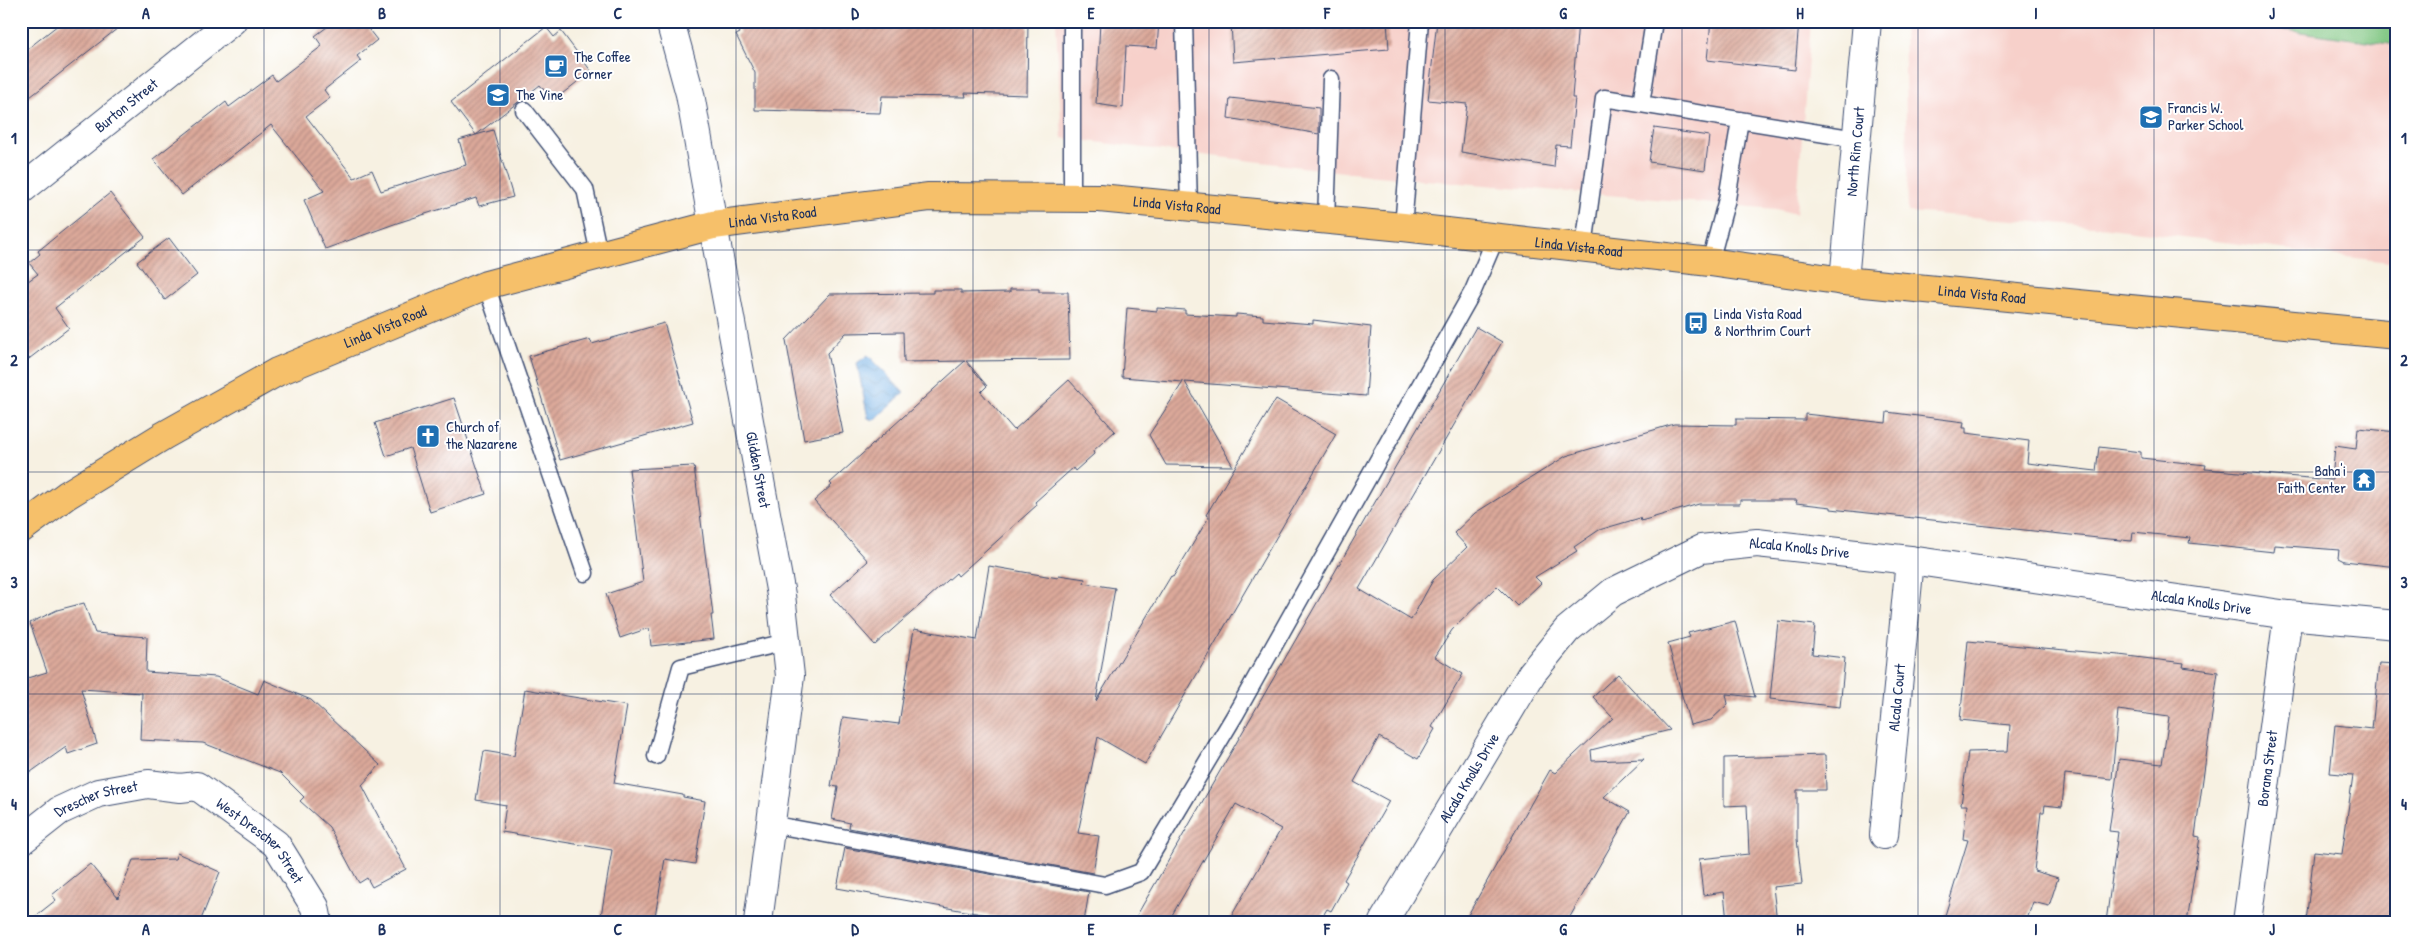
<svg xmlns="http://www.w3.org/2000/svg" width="2418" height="943" viewBox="0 0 2418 943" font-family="'Patrick Hand',sans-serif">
<defs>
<pattern id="water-waves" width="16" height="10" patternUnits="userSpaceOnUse" patternTransform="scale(1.25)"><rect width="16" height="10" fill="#72afe4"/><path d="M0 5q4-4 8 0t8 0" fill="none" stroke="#5d8fbc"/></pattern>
<pattern id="building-hatch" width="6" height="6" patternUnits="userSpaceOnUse" patternTransform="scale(1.25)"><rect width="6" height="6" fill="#dca99a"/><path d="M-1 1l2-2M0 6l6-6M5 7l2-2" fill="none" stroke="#b28a81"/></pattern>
</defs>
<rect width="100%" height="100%" fill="#fff"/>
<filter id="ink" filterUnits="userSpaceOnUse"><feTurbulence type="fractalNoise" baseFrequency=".02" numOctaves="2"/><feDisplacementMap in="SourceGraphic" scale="10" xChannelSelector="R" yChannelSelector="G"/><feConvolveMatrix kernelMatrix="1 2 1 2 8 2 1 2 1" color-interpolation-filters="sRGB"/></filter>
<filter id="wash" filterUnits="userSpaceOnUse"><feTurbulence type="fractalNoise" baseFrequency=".0096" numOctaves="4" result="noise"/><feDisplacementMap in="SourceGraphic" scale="20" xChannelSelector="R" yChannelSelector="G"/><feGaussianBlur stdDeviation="1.12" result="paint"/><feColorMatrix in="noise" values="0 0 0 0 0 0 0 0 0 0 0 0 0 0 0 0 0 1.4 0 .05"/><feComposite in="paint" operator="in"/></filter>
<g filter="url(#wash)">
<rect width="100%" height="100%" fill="#f7f1e2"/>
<!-- built -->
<path fill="#f7d0ca" d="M1056,21H1811L1796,214L1776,209L1377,176L1062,138Z
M1904,21H2397V263L2092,226L1908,212Z"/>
<!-- pitch -->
<path fill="#80c682" stroke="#4e7a70" d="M2219,21H2397V45Z"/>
<!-- water -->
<path fill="url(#water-waves)" stroke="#466fa1" d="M868,355L904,393L874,420L868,418L857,363Z"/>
<g id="blocks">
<!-- building -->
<path fill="url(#building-hatch)" d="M63,21H127L21,104V54Z
M335,21H362L377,40L357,56L361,61L324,90L330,98L306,116L354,178L372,170L381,191L466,165L459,140L493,130L513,197L479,206L476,198L397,223L325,249L304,200L324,191L271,125L182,195L153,159L226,102L229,107L272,75L276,81L322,46L315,36Z
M735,21H1028L1027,95L965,93L966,97L882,96L880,113L755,110V73L736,35L740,33Z
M1100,21H1159L1157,48L1126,46L1123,108L1096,104Z
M1231,21H1387L1389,49L1233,62Z
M1437,21H1578L1572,98H1575L1570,146L1556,145L1554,167L1461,152L1467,104L1428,100Z
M1711,21H1799L1795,70L1707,60Z
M546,27L554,37L561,31L591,71L553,101L540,85L476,135L451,102Z
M1230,98L1319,108V134L1228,118Z
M1654,128L1709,136L1705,170L1649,162Z
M110,193L145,237L55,308L69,328L21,365V286L38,274L29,263L40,254L38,251Z
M169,238L197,275L165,300L137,262Z
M1010,289H1039V292H1068L1070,360L966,361L987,386L981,392L1014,430L1069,380L1115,431L1093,451L1094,454L1075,471L1073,468L1035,502L1037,505L958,576L956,573L875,645L830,595L868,561L814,501L832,485L830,483L965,361L904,362L903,332L846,333L827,353L843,433L804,440L786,340L830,294L933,293V290H961V293L1010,292Z
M1127,308L1157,311V308L1185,310V314L1236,317V314L1263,316V320L1313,324V320L1371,327L1366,396L1185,382L1233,466L1166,465L1149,435L1183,382L1122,377Z
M664,323L693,422L560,460L529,356L590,339L592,344Z
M1476,327L1502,342L1359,589L1411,620L1433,580L1467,547L1454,533L1475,513L1566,456L1674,424L1736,425V419L1805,420V414L1886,423L1887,412L1964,422L1963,428H1966V433L2029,441L2027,463L2096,471L2099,447L2141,452V458L2206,465L2205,469L2332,480L2335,446L2356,449L2358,428L2397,432V567L2344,561L2338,558L2339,550L2275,545L2274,552L2189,543L2190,538L2133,532L2132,541L2098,538L1831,509V507L1796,503L1797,500H1740V504H1699L1641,521L1640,518L1599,530L1574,547L1577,551L1535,577L1541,583L1517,606L1497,586L1452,630L1435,657L1463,674L1432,727L1435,729L1418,759L1379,737L1354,782L1389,801L1344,880L1347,882L1331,911L1327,909L1319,922H1228L1281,829L1236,804L1168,922H1133Z
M454,398L486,494L430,512L410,448L386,456L375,423Z
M1276,399L1336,434L1145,764L1098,737L1078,833L1099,836L1093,873L849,828L850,823L832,819L838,787L831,786L843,717L899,724L914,629L977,640L989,566L1058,578L1059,575L1085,579L1084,583L1115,588L1096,701L1171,576L1173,577L1209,517L1206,515Z
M694,466L713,615H711L714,639L651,646L649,628L620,638L606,594L643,582L629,469Z
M84,603L95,633L147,637L146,672L216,677L258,694L264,680L311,700L380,765L362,785L406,869L372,887L367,878L359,883L329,827L300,801L304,797L280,773L203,743L140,740L142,693L81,689L97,744L68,754L66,747L21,779V680L47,672L30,623L57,610Z
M1735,621L1755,697L1726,694L1728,704L1711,720L1690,725L1668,643L1690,637L1688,633Z
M1778,621L1815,625L1812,654L1845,658L1840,707L1770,699Z
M1968,641L2119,655L2184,663L2183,667L2218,672L2195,836L2200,837L2187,922H2106L2118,832L2109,831L2119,759L2162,764L2169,717L2118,710L2112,779L2065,774L2062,807L2045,805L2044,812H2041L2034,871L2058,878L2049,906L2033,902L2026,922H1943L1968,840L1963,839L1967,805H1961L1968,752L2008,751L2010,725L1960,720Z
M2379,663L2397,664V901L2394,922H2306L2314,851L2342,854L2353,775L2330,773L2335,725L2372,729Z
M1618,674L1670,730L1591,750L1592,761L1644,759L1604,797L1630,812L1567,922H1464L1550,770L1555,773L1613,718L1593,697Z
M525,689L627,706L614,783L683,795V797L705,801L695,864L665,859L654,922H600L612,850L502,832L506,805L476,800L484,751L514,756Z
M1825,755L1826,790H1797V839L1802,884L1773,887L1777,922H1727L1724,892L1703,895L1699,859L1749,854L1747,805L1724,806V758Z
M845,848L1089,892L1084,922H1026L837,888Z
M177,853L220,872L200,922H28L56,900L52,895L90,864L118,898L133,860L175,859Z"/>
</g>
</g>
<g filter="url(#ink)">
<use href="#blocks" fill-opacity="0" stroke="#3c4c72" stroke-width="1"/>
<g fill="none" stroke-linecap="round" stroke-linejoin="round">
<!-- service casing -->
<g stroke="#3c4c72" stroke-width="19">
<path id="service" d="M1072,21V198
M1184,21L1189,207
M1641,104L1654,21
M524,110L585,189L599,254
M1326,220L1331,79
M1403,227L1420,21
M1584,247L1604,98L1856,139
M1710,262L1727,199L1740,120
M486,285L585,573
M656,756L681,667L786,642
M770,824L1105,885L1141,872L1235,715L1460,314L1473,291L1496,237"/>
</g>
<!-- minor casing -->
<g stroke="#3c4c72" stroke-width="30">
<g id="minor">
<path id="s1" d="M21,190L232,21"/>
<path id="s2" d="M713,225L781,595L790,676L758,922"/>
<path id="s3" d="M1844,281L1867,21"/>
<path id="s4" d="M1884,835L1910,560"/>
<path id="s5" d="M21,841L59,811L98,793L148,784L180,788L197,786L276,844L315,907L318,922"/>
<path id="s6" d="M1383,922L1532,673L1567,630L1613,592L1701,549L1757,543L1910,560L2288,615L2397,625"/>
<path id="s7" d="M2247,922L2288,615"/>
</g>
</g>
<!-- tertiary casing -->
<g stroke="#3c4c72" stroke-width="30">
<path id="tertiary" d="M670,21L690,94L713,225"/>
</g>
<!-- primary casing -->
<g stroke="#3c4c72" stroke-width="30">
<g id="primary">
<path id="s8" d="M21,529L67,495L163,436L277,372L486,285L713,225L929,197L1099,198L1403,227L1710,262L1844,281L2397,335"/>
</g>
</g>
<!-- service -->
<use href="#service" stroke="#fff" stroke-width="16"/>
<!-- minor -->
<use href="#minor" stroke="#fff" stroke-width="28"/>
<!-- tertiary -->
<use href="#tertiary" stroke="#fff" stroke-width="28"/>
<!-- primary -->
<use href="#primary" stroke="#f6c06b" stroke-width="28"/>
</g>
</g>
<!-- grid -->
<path fill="none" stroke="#1b2f5e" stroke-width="1" stroke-opacity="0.55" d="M264,21V922M500,21V922M736,21V922M973,21V922M1209,21V922M1445,21V922M1682,21V922M1918,21V922M2154,21V922M21,250H2397M21,472H2397M21,694H2397"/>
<!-- icons -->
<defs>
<g id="cafe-square" transform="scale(1.25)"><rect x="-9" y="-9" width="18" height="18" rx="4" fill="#1f6fb2" stroke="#fff"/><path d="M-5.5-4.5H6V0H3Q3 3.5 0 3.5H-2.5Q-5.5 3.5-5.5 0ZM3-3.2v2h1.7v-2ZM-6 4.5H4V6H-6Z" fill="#fff"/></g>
<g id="school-square" transform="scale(1.25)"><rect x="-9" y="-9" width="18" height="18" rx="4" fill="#1f6fb2" stroke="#fff"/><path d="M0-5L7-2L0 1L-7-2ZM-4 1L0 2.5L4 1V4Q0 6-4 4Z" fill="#fff"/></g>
<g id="bus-square" transform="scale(1.25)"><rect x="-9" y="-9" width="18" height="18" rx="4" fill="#1f6fb2" stroke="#fff"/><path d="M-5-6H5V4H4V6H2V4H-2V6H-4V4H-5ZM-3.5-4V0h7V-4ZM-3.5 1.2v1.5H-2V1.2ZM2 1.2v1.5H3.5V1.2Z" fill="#fff"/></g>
<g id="church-square" transform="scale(1.25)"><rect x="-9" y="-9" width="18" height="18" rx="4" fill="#1f6fb2" stroke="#fff"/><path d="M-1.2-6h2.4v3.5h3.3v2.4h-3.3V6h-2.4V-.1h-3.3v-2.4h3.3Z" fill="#fff"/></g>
<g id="temple-square" transform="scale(1.25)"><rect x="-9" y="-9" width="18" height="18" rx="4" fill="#1f6fb2" stroke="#fff"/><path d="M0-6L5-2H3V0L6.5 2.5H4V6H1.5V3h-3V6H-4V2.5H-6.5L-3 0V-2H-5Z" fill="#fff"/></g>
</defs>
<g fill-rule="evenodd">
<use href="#cafe-square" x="556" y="66"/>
<use href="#school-square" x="498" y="95"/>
<use href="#school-square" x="2151" y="117"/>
<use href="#bus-square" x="1696" y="323"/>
<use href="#church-square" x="428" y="436"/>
<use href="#temple-square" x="2364" y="480"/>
</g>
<g text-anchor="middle" stroke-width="4" stroke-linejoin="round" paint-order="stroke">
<!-- poi labels -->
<g font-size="15" fill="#1b2f5e" stroke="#fff" text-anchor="start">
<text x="574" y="62">The Coffee<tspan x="574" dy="17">Corner</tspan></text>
<text x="516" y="100">The Vine</text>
<text x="2168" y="113">Francis W.<tspan x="2168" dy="17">Parker School</tspan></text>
<text x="1714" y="319">Linda Vista Road<tspan x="1714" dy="17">&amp; Northrim Court</tspan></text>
<text x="446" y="432">Church of<tspan x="446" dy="17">the Nazarene</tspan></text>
<text x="2346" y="476" text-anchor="end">Baha'i<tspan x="2346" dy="17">Faith Center</tspan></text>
</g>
<!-- street labels -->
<g font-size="15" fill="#1b2f5e" stroke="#fff">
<text dy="5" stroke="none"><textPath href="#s1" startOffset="135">Burton Street</textPath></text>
<text dy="5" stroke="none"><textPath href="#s3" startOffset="130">North Rim Court</textPath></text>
<text dy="5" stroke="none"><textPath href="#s8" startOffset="1228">Linda Vista Road</textPath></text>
<text dy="5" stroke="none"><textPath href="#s8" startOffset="822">Linda Vista Road</textPath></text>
<text dy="5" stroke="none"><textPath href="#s8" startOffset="1632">Linda Vista Road</textPath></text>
<text dy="5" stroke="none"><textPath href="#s8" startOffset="2038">Linda Vista Road</textPath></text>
<text dy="5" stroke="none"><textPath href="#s8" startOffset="418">Linda Vista Road</textPath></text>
<text dy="5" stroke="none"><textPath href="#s2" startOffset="249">Glidden Street</textPath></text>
<text dy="5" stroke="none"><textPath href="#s6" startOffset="602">Alcala Knolls Drive</textPath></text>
<text dy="5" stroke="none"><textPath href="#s6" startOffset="1008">Alcala Knolls Drive</textPath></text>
<text dy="5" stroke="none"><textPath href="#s4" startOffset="138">Alcala Court</textPath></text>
<text dy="5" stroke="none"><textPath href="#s7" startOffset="155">Borana Street</textPath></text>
<text dy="5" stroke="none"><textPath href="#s6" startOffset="168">Alcala Knolls Drive</textPath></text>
<text dy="5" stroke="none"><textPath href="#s5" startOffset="88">Drescher Street</textPath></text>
<text dy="5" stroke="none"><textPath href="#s5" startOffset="276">West Drescher Street</textPath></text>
</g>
</g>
<!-- margin -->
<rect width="2418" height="943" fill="none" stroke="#fff" stroke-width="55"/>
<rect x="28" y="28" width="2362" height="888" fill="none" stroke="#1b2f5e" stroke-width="2"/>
<g font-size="16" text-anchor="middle" font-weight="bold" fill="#1b2f5e">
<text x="146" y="19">A</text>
<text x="382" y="19">B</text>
<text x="618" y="19">C</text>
<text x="855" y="19">D</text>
<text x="1091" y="19">E</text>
<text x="1327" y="19">F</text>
<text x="1563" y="19">G</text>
<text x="1800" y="19">H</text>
<text x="2036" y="19">I</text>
<text x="2272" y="19">J</text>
<text x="14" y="144">1</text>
<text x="2404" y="144">1</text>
<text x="14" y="366">2</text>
<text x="2404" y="366">2</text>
<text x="14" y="588">3</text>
<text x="2404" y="588">3</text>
<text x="14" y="810">4</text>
<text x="2404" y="810">4</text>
<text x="146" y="935">A</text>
<text x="382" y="935">B</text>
<text x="618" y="935">C</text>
<text x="855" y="935">D</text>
<text x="1091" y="935">E</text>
<text x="1327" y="935">F</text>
<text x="1563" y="935">G</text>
<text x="1800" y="935">H</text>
<text x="2036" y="935">I</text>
<text x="2272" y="935">J</text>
</g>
</svg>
